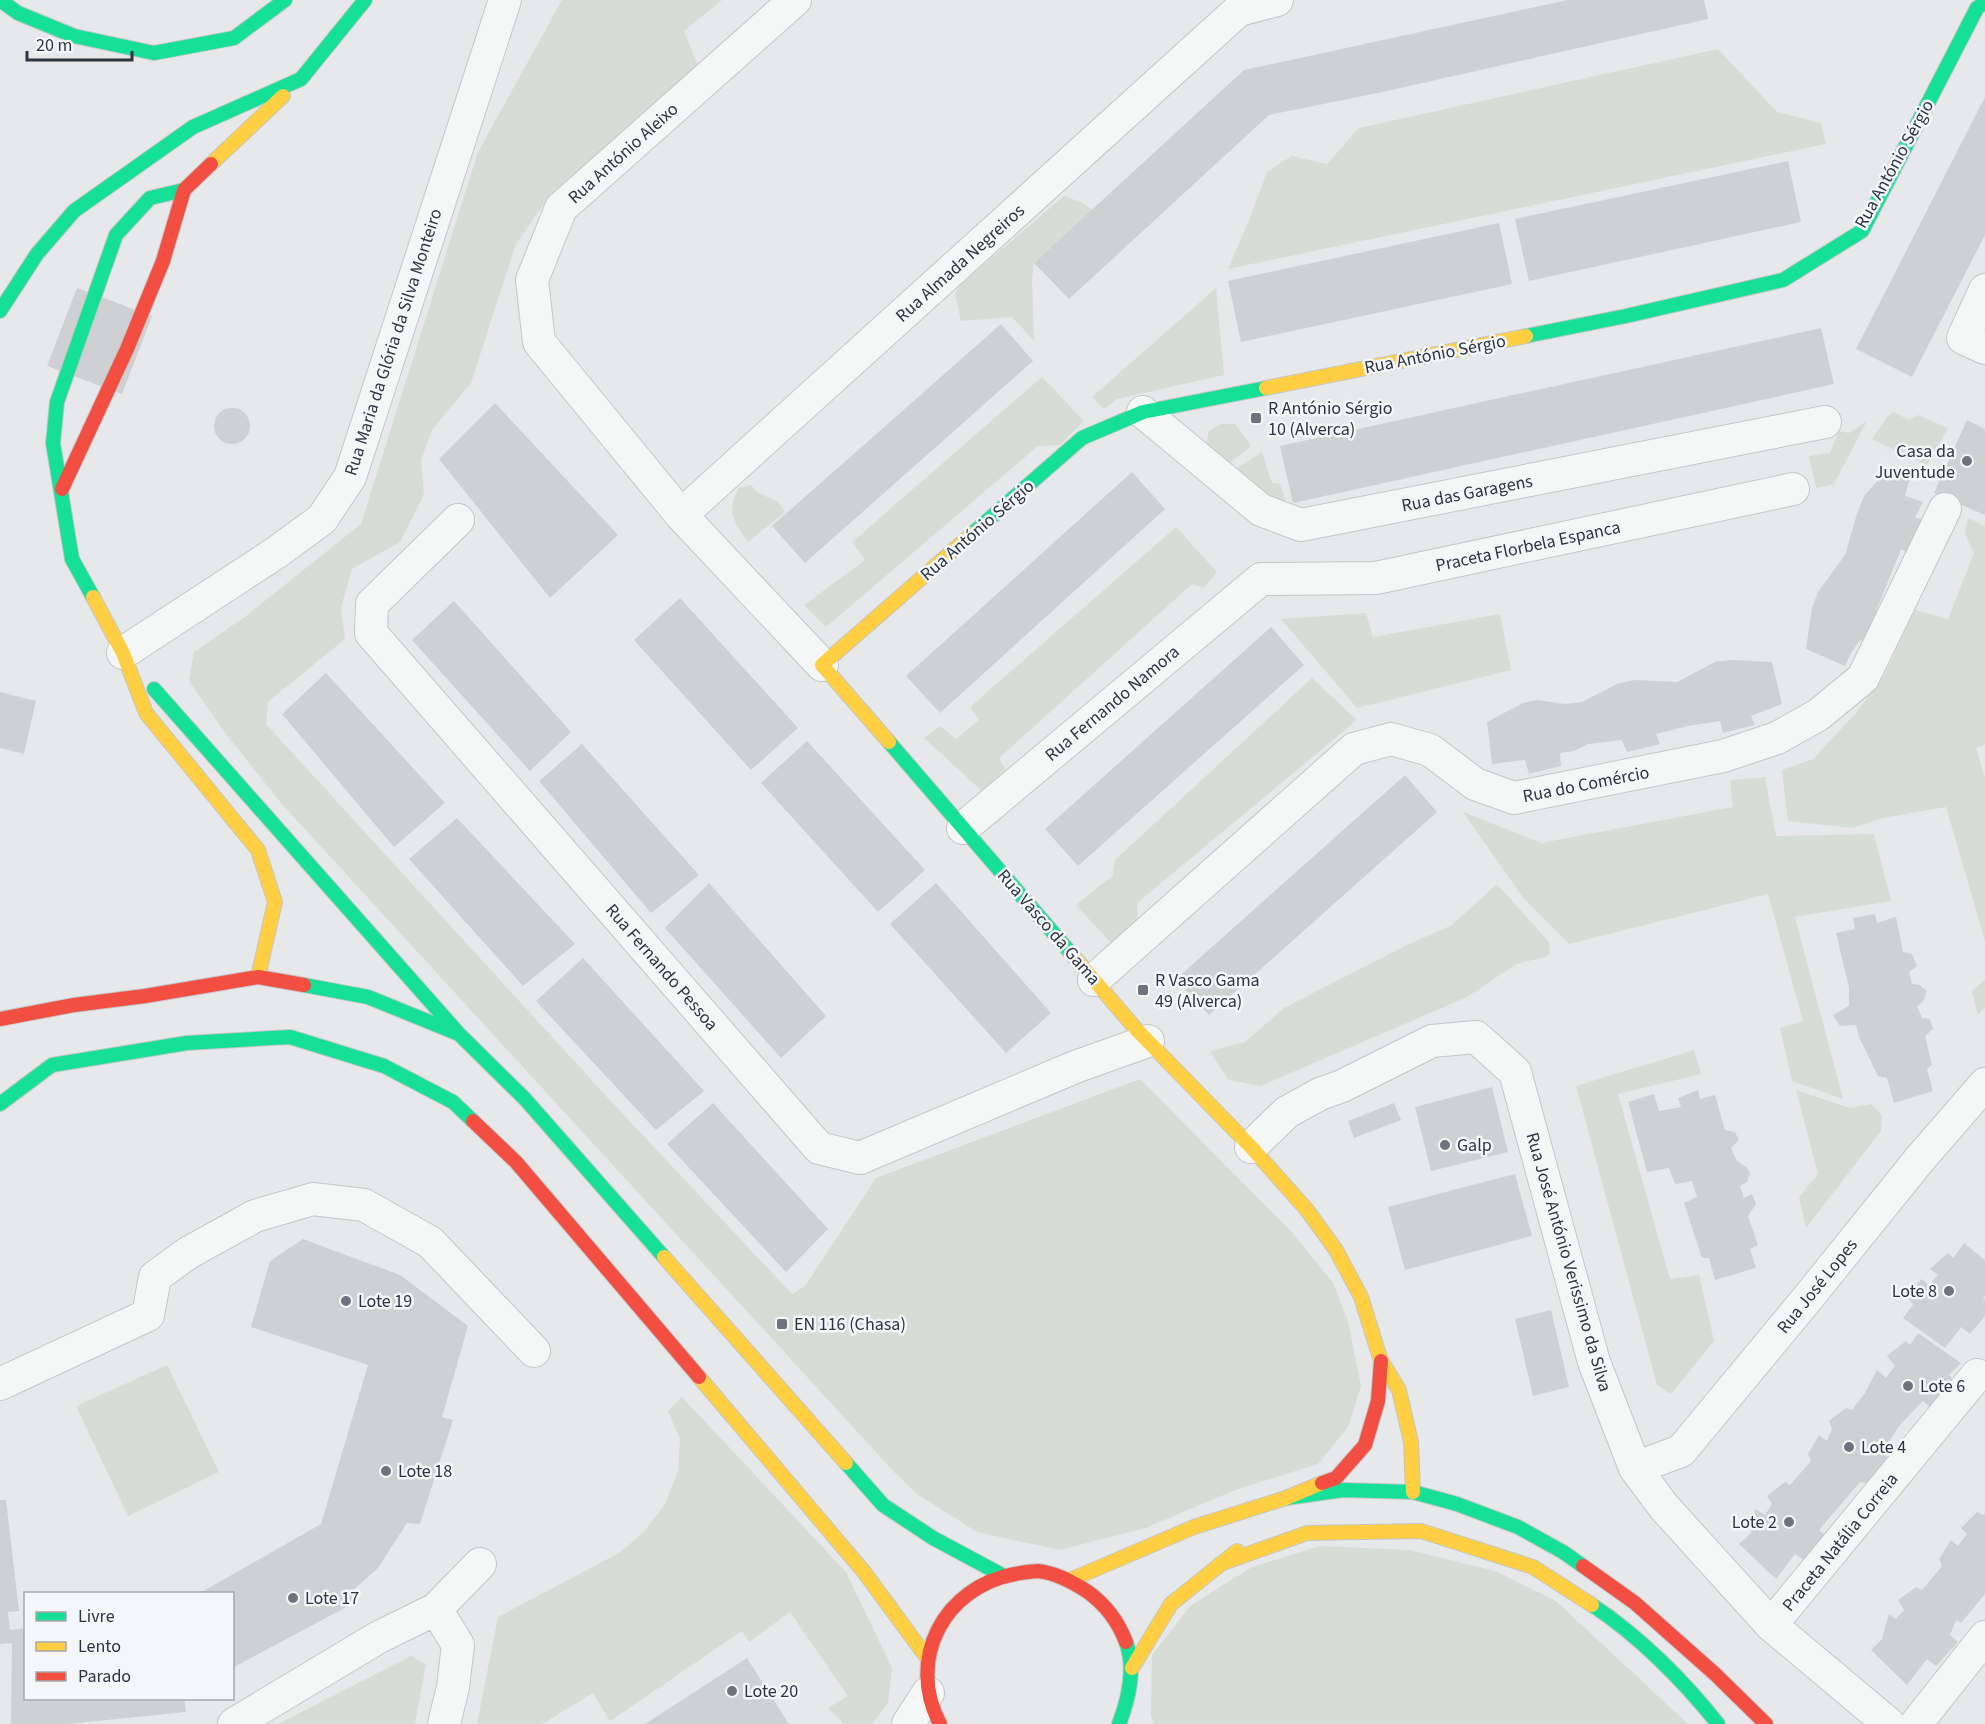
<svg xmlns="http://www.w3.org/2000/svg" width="1985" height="1724" viewBox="0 0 1985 1724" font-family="'Source Sans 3',sans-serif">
<rect width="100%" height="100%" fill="#e6e8ea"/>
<!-- green -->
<path fill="#d6ddd7" d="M562,0H722L684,31L698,66L543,205L516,244L471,383L432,430L421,460L424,495L400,542L352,569L341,607L345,639L268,702L266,724L607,1097L792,1294L805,1286L876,1178L1140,1079L1291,1231L1333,1283L1348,1321L1361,1386L1348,1427L1318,1464L1238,1489L1145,1528L1060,1550L977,1532L917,1494L895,1473L281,803L226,734L189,681L194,652L246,616L361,524L478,152Z
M1718,49L1777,112L1821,123L1826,144L1228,269L1250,218L1267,172L1292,156L1327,164L1359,128Z
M1064,196L1083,203L1094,211L1034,262L1032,281L1034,341L1012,317L961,321L955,294L962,283Z
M1216,288L1224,375L1117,399L1104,409L1092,397Z
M1042,377L1084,421L1060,445L1038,446L826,627L804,605L865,560L852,542Z
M1893,412L1909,420L1918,415L1948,428L1927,465L1872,439L1888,416Z
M1867,421L1834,484L1816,488L1809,456L1830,453L1839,431L1849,433Z
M1221,424H1235L1251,446L1225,467L1206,444L1209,431Z
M1262,452L1272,483L1280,484L1286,502L1278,505L1234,470Z
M751,485L757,492L778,502L785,512L748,542C733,521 726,512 739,488Z
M1968,518L1985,526V745L1976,748L1985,778V941L1946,807L1883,818L1852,828L1788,821L1782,770L1813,759L1855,714L1884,676L1915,610L1948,619L1974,553L1965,534Z
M1176,527L1217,572L1204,588L1192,584L999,758L1007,772L984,793L924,738L940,726L956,739L979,720L970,707Z
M1366,613L1373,637L1500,614L1511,670L1357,708L1281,619Z
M1312,678L1357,720L1137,903L1138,920L1120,943L1110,942L1076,905L1113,875L1115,860Z
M1765,777L1776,836L1874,834L1891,901L1795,917L1843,1099L1792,1081L1780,1028L1803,1021L1768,894L1569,944L1524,899L1463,812L1541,843L1733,807L1730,780Z
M1497,884L1549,942L1550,953L1545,957L1516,964L1467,997L1261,1086L1228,1080L1210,1051L1245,1042L1284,1008L1403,947L1452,925Z
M1985,979V1007L1978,1015L1972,991Z
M1694,1050L1701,1074L1618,1094L1670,1279L1699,1275L1714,1341L1671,1394L1657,1385L1576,1086Z
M1796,1090L1850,1108L1872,1104L1882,1116L1881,1131L1806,1228L1799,1197L1818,1174Z
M167,1365L219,1472L128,1516L76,1406Z
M682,1397L846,1572L892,1668L888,1703L872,1724H844L828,1708L848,1696L790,1612L749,1642L742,1631L610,1721L593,1693L542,1724H477L498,1617L619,1553L643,1533L665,1504L678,1471L680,1439L668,1411Z
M1320,1546L1409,1550L1495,1571L1556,1601L1688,1724H1154L1151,1716L1152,1655L1190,1606L1252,1567Z
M411,1656L426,1664L415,1724H278Z"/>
<!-- building -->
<path fill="#ced0d2" d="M1568,0H1704L1708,19L1378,93L1269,115L1069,299L1034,263L1244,70Z
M1985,97V235L1912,377L1856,349Z
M1788,161L1801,222L1529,281L1515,219Z
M1499,223L1512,284L1241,342L1228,281Z
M77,288L152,316L122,394L47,366Z
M1001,324L1033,361L805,563L772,526Z
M1821,328L1834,384L1293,503L1280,446Z
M495,403L618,535L550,598L439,459Z
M214 426a18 18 0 1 1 36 0a18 18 0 1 1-36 0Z
M1967,420L1985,429V515L1934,493Z
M1889,468L1910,478L1905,496L1923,502L1915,517L1928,522L1911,555L1901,549L1876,611L1885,616L1871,645L1860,640L1851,653L1845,666L1806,649L1812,608L1818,592L1845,555L1856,517L1864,496Z
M1132,472L1165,509L940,713L906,676Z
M680,598L798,728L751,770L634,640Z
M454,601L571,732L530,771L412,640Z
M1271,627L1304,665L1078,866L1045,829Z
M1732,660L1772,662L1782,704L1751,716L1755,725L1723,733L1720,721L1688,726L1656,734L1660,744L1627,752L1622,740L1588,744L1574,751L1560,753L1561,766L1529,774L1525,760L1492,764L1487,722L1523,703L1537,700L1565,704L1582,702L1617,684L1635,680L1677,682L1715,662Z
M326,673L445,803L394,847L282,714Z
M0,692L36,701L24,754L0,748Z
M807,741L925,870L878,912L761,783Z
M582,744L699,875L651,913L539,781Z
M1405,775L1437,812L1209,1015L1176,979Z
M457,818L575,944L523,986L409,859Z
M709,883L826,1016L781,1058L665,928Z
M936,883L1051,1013L1006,1053L890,924Z
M1875,914L1877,923L1896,917L1903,952L1912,954L1917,966L1909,972L1912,984L1919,985L1927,991L1923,1002L1917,1006L1922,1018L1930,1019L1933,1029L1925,1036L1932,1065L1927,1069L1933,1091L1894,1103L1887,1078L1878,1076L1859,1037L1856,1025L1840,1026L1833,1015L1849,1006V987L1836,933L1855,929L1853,918Z
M583,958L704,1091L656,1130L536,1001Z
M1492,1087L1508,1152L1431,1171L1415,1107Z
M1698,1090L1700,1099L1715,1095L1725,1130L1735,1132L1739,1140L1731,1148L1737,1161L1746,1167L1750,1173L1747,1182L1740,1186L1744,1198L1752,1194L1756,1204L1748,1216L1758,1245L1750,1249L1756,1268L1715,1280L1709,1258H1702L1684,1203L1697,1197L1692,1181L1675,1184L1669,1168L1647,1172L1628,1102L1654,1094L1659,1111L1681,1107L1678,1098Z
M713,1103L828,1229L786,1272L667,1144Z
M1394,1103L1401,1120L1354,1138L1348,1121Z
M1515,1174L1532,1236L1405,1270L1388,1207Z
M303,1239L400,1275L468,1326L442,1417L453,1420L420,1524L407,1523L378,1568L351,1592L354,1603L232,1668V1593H200L321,1524L368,1365L251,1327L270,1261Z
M1964,1243L1985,1260V1296L1983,1298L1985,1300V1316L1970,1334L1961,1327L1945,1348L1903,1318L1913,1305L1909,1299L1921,1279L1929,1285L1938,1275L1930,1269L1948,1253L1953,1258Z
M1551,1310L1569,1387L1533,1396L1515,1319Z
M1918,1333L1961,1363L1949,1375L1953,1379L1930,1407L1923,1401L1899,1426L1882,1453L1890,1459L1866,1483L1860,1482L1819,1530L1827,1537L1805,1561L1795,1554L1776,1579L1739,1544L1751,1533L1755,1509L1765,1515L1772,1504L1767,1496L1785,1482L1790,1485L1811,1461L1808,1454L1819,1435L1827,1441L1832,1429L1829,1421L1846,1408L1852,1410L1865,1393L1877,1370L1886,1378L1895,1366L1887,1356L1906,1341L1910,1345Z
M0,1500H6L19,1611L8,1612L10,1630L26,1628V1698H184L186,1712L67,1724H11L12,1643L0,1644Z
M1977,1512L1983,1515L1985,1513V1594L1961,1623L1956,1620L1950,1635L1958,1642L1936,1666L1927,1659L1907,1685L1871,1650L1882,1639L1889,1614L1896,1619L1904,1610L1898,1600L1916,1587L1922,1590L1942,1566L1939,1559L1951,1540L1958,1546L1967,1534L1961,1528Z
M747,1658L789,1724H645Z"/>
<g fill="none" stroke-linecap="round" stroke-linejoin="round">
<!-- street casing -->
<g stroke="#c4c6c8" stroke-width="34">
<path id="street" d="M795,0L561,208L532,280L539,342L681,515L822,665
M1239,10L1277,0
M1985,290L1963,338L1985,348
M1143,412L1261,510L1301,525L1825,422
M681,515L1250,0
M458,520L372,604L371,633L819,1148L860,1158L1075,1067L1148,1041
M123,653L277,552L322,519L350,477L505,0
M963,828L1261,579L1376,578L1793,489
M1094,980L1354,749L1391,739L1430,750L1475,784L1514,798L1723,756L1777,738L1818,715L1863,678L1945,509
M1251,1147L1287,1112L1320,1094L1342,1086L1432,1041L1476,1037L1515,1072L1594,1362L1635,1468L1664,1507L1771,1625L1889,1724
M0,1384L148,1315L155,1277L188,1253L255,1216L313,1199L364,1205L430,1242L534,1351
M1635,1468L1681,1451L1807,1299L1919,1160L1985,1084
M436,1609L458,1645L453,1687L444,1724
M1771,1625L1977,1375
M234,1724L379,1637L436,1609L480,1564
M908,1724L928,1693
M1916,1724L1985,1637"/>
</g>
<!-- fast casing -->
<g stroke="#c4c6c8" stroke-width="16">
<path id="fast" d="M0,0L18,13L74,36L154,53L234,38L285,0
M0,311L37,254L74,211L193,127L301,79L365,0
M1526,336L1626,316L1783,280L1862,231L1977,8L1985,2
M972,534L1082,438L1143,412L1266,388
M93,597L72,559L53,443L57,402L116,235L150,198L184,190
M154,689L459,1034
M889,742L1075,958
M304,985L368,997L459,1034L525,1099L664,1257
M0,1104L52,1065L187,1043L290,1037L384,1066L453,1102L473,1121
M846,1463L883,1505L933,1538L1002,1575
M1286,1498L1343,1490L1413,1492L1457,1504L1518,1527L1563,1552L1583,1566
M1592,1605C1638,1635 1684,1681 1718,1724
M1119,1724C1129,1698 1136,1669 1126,1642"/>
</g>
<!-- slow casing -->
<g stroke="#c4c6c8" stroke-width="16">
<path id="slow" d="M211,164L283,96
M1266,388L1526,336
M93,597L123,653L146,713L258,850L275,902L258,977
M889,742L822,665L972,534
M1075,958L1136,1029L1251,1147L1307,1210L1336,1250L1361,1297L1381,1361
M664,1257L846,1463
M1382,1362L1399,1390L1411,1442L1413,1492
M699,1377L864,1572L928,1659
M1220,1564L1307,1533L1421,1531L1533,1567L1592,1605
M1070,1580L1194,1527L1286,1498L1322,1483
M1132,1668L1171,1604L1237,1551"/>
</g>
<!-- jam casing -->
<g stroke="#c4c6c8" stroke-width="16">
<path id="jam" d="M62,489L127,349L163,261L184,190L211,164
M0,1019L74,1005L145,996L258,977L304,985
M473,1121L516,1162L699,1377
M1322,1483L1336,1478L1365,1445L1378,1401L1381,1361
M1583,1566L1635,1603L1715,1674L1766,1724
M940,1724C906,1659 944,1587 1015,1574C1023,1573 1030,1571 1038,1571C1056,1573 1073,1582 1088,1592C1106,1605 1118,1621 1126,1642"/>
</g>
<!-- street -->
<use href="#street" stroke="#f5f6f6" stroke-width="32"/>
<!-- fast -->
<use href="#fast" stroke="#16e098" stroke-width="14"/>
<!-- slow -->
<use href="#slow" stroke="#ffcf43" stroke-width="14"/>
<!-- jam -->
<use href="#jam" stroke="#f24e42" stroke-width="14"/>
</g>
<!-- markers -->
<g fill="#6e737d" stroke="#f4f6f8" stroke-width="2">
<rect x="1250" y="412" width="12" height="12" rx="3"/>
<circle cx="1967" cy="461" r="6"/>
<rect x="1137" y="984" width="12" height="12" rx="3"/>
<circle cx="1445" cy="1145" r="6"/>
<circle cx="1949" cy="1291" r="6"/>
<circle cx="346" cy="1301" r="6"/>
<rect x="776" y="1318" width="12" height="12" rx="3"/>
<circle cx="1908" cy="1386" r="6"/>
<circle cx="1849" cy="1447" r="6"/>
<circle cx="386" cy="1471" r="6"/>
<circle cx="1789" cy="1522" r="6"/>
<circle cx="293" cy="1598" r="6"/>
<circle cx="732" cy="1691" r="6"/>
</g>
<g text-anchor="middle" stroke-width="5" stroke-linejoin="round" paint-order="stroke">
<!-- street labels -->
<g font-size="18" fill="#2e3442" stroke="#f4f6f8">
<text transform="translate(623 153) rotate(-42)" y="6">Rua António Aleixo</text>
<text transform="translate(1894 164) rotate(-61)" y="6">Rua António Sérgio</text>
<text transform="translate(960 263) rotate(-42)" y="6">Rua Almada Negreiros</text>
<text transform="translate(393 342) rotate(-72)" y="6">Rua Maria da Glória da Silva Monteiro</text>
<text transform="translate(1435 354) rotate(-11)" y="6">Rua António Sérgio</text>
<text transform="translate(1467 493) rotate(-11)" y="6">Rua das Garagens</text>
<text transform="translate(977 530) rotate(-41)" y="6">Rua António Sérgio</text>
<text transform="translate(1528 546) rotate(-12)" y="6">Praceta Florbela Espanca</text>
<text transform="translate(1112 703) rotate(-40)" y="6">Rua Fernando Namora</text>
<text transform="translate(1586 784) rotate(-11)" y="6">Rua do Comércio</text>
<text transform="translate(1049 927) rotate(49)" y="6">Rua Vasco da Gama</text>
<text transform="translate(662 967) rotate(49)" y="6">Rua Fernando Pessoa</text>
<text transform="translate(1569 1262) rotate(74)" y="6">Rua José António Verissimo da Silva</text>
<text transform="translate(1817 1286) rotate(-51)" y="6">Rua José Lopes</text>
<text transform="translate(1840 1542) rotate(-51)" y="6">Praceta Natália Correia</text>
</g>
<!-- poi labels -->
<g font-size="18" fill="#2e3442" stroke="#f4f6f8" text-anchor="start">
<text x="1268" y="414">R António Sérgio<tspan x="1268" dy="21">10 (Alverca)</tspan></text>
<text x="1955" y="457" text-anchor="end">Casa da<tspan x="1955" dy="21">Juventude</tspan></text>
<text x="1155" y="986">R Vasco Gama<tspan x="1155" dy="21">49 (Alverca)</tspan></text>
<text x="1457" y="1151">Galp</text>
<text x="1937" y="1297" text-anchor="end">Lote 8</text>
<text x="358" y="1307">Lote 19</text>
<text x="794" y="1330">EN 116 (Chasa)</text>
<text x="1920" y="1392">Lote 6</text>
<text x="1861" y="1453">Lote 4</text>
<text x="398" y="1477">Lote 18</text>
<text x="1777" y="1528" text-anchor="end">Lote 2</text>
<text x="305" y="1604">Lote 17</text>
<text x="744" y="1697">Lote 20</text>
</g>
</g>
<!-- legend -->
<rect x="24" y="1592" width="210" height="108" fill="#f4f6f8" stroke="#a5a8af" stroke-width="1.5"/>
<rect x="36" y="1612" width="30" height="9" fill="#16e098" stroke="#a5a8af" stroke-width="1.5"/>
<text x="78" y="1622" font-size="18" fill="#2e3442">Livre</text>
<rect x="36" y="1642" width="30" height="9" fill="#ffcf43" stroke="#a5a8af" stroke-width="1.5"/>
<text x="78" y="1652" font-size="18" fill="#2e3442">Lento</text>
<rect x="36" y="1672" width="30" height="9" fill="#f24e42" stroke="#a5a8af" stroke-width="1.5"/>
<text x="78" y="1682" font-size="18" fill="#2e3442">Parado</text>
<!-- scale -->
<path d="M27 51v9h105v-9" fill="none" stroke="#2e3442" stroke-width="3"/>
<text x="36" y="51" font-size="18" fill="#2e3442" stroke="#f4f6f8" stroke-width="4.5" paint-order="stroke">20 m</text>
</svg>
